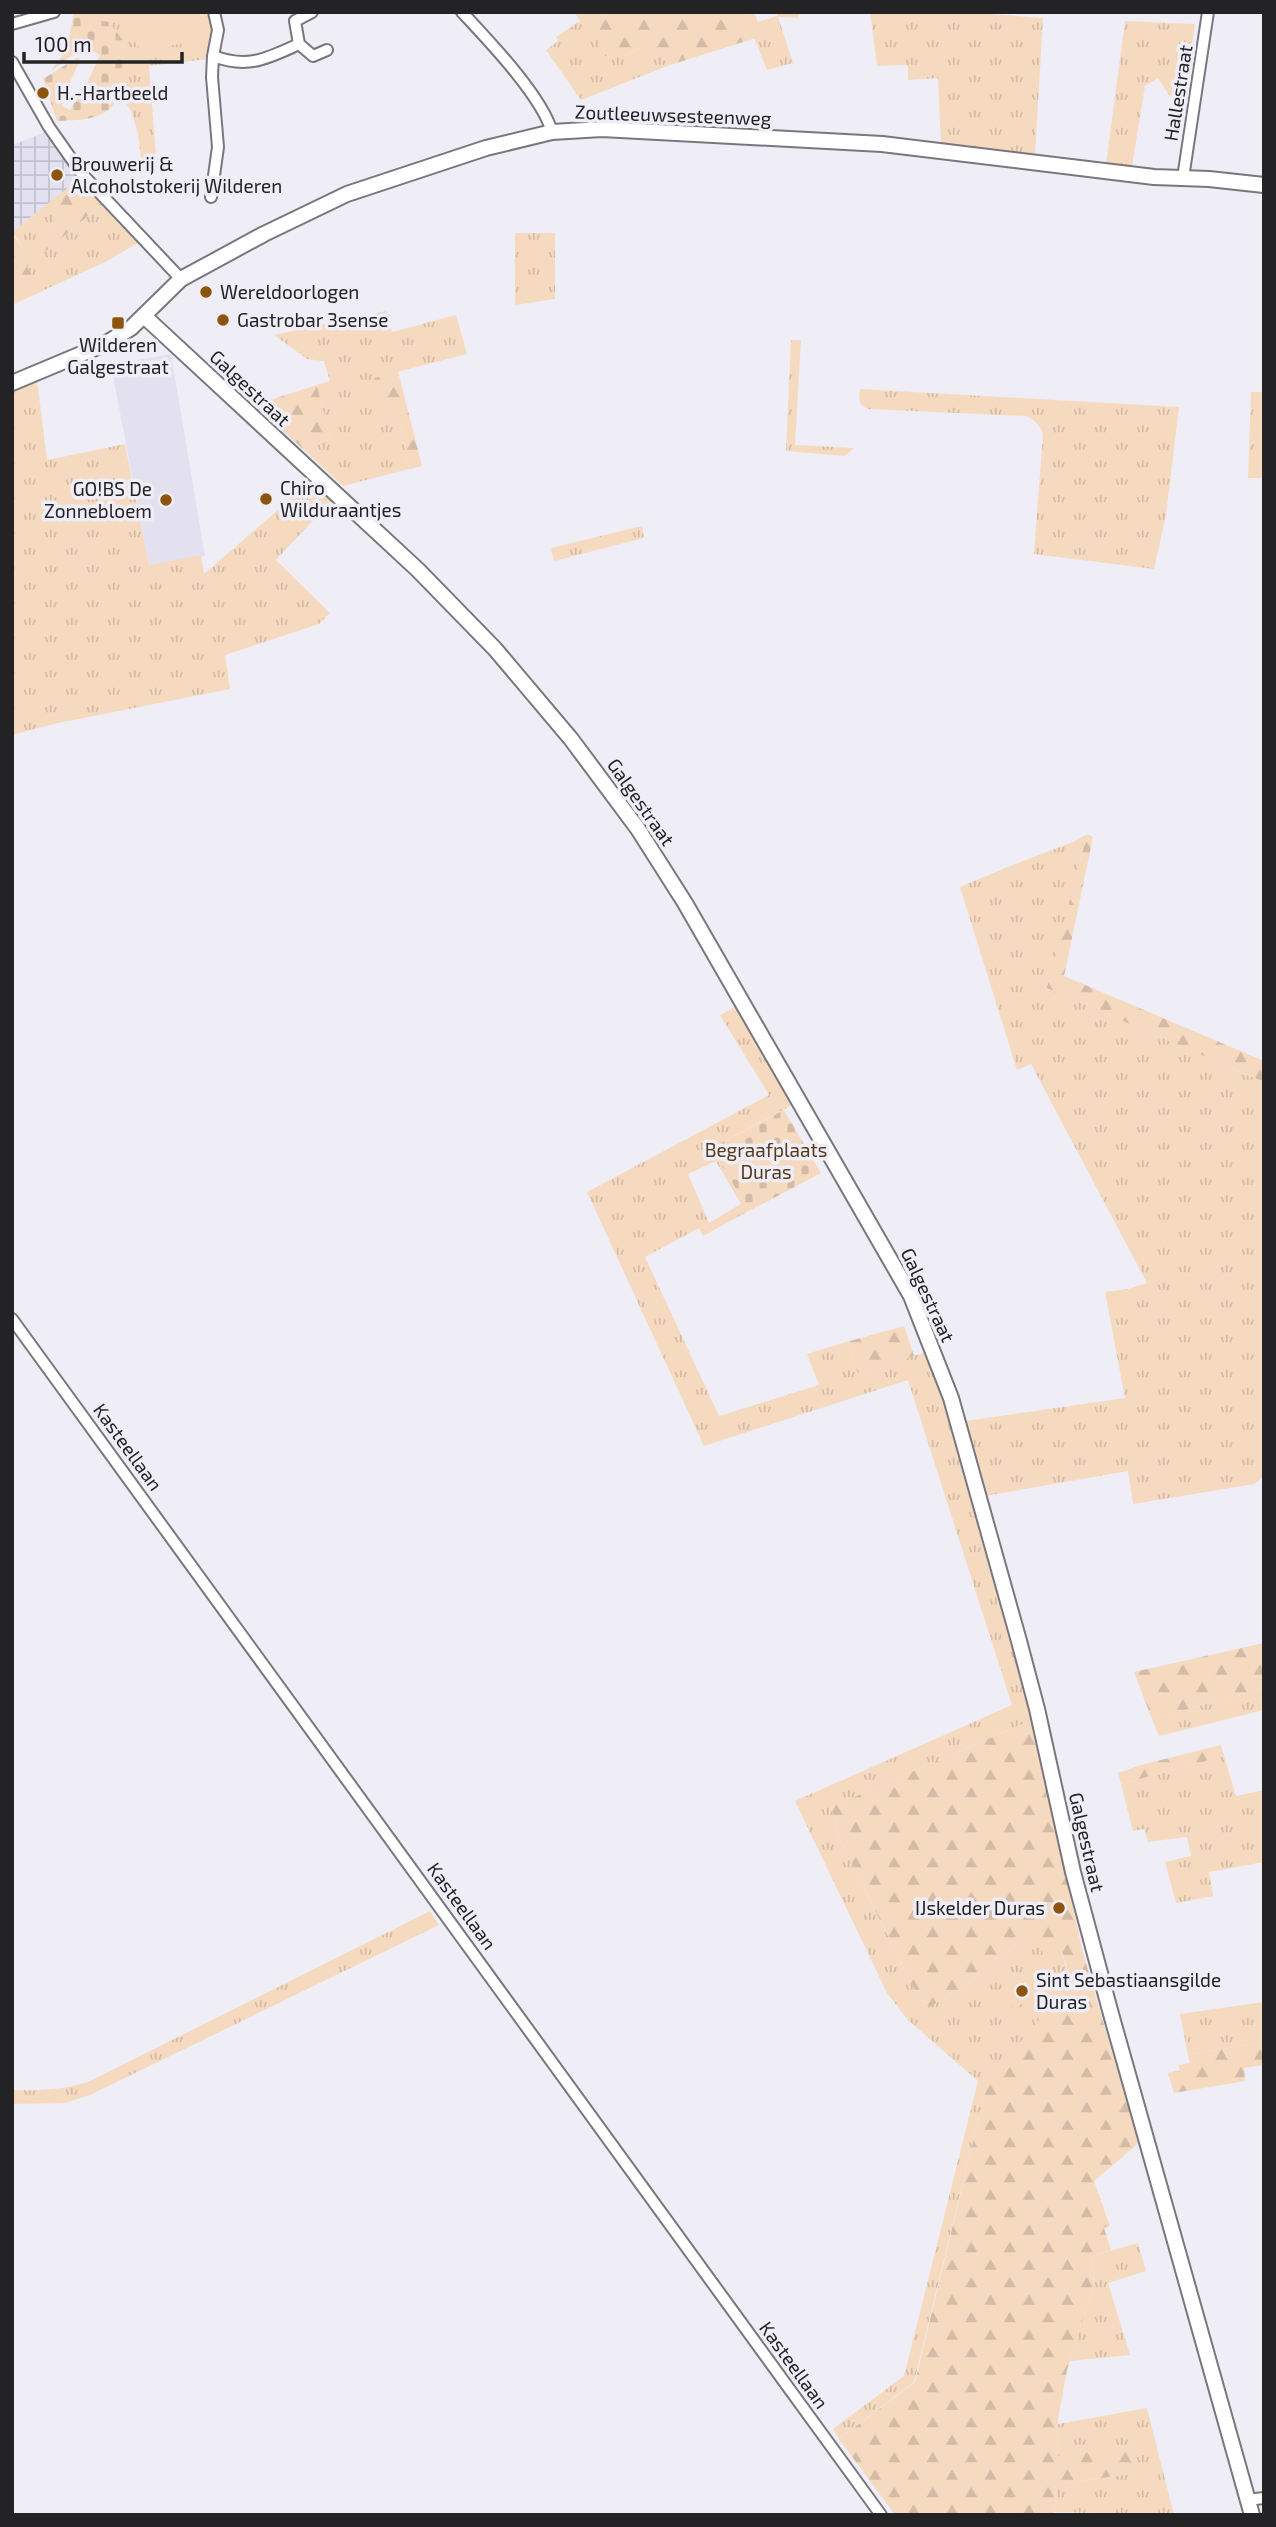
<svg xmlns="http://www.w3.org/2000/svg" width="1276" height="2527" viewBox="0 0 1276 2527" font-family="'Exo 2',sans-serif">
<defs>
<pattern id="industrial-grid" width="8" height="8" patternUnits="userSpaceOnUse" patternTransform="scale(1.75)"><rect width="8" height="8" fill="#e3e1f0"/><path d="M0 4h8M4 0v8" fill="none" stroke="#c2c1ce"/></pattern>
<pattern id="grass-tufts" width="24" height="20" patternUnits="userSpaceOnUse" patternTransform="scale(1.75)"><rect width="24" height="20" fill="#f6dac0"/><path d="M3 7l-1-3M5 7V3M7 7l1-3M15 17l-1-3M17 17v-4M19 17l1-3" fill="none" stroke="#d3bba5"/></pattern>
<pattern id="forest-firs" width="22" height="20" patternUnits="userSpaceOnUse" patternTransform="scale(1.75)"><rect width="22" height="20" fill="#f6dac0"/><path d="M5 1l3.5 6h-7zM16 11l3.5 6h-7z" fill="#d3bba5"/></pattern>
<pattern id="cemetery-stones" width="16" height="16" patternUnits="userSpaceOnUse" patternTransform="scale(1.75)"><rect width="16" height="16" fill="#f6dac0"/><path d="M2 7V4a2 2 0 0 1 4 0v3zM10 15v-3a2 2 0 0 1 4 0v3z" fill="#d3bba5"/></pattern>
</defs>
<rect width="100%" height="100%" fill="#efedf6"/>
<!-- built -->
<path fill="#e3e1f0" d="M171,354L205,556L149,565L111,365Z"/>
<!-- industrial -->
<path fill="url(#industrial-grid)" d="M44,133L80,179L12,232V145Z"/>
<!-- grass -->
<path fill="url(#grass-tufts)" fill-rule="evenodd" d="M73,12H209C216,28 211,42 208,59L149,66L157,168L141,159L138,133L131,111L119,92L124,41L73,17Z
M574,12H605L600,28V50L605,55L623,56L647,45L670,65L581,100L546,50L558,41L556,37L580,21Z
M744,12H754L758,22L777,16V12H799L798,18L778,17L793,63L767,70Z
M870,12H965L1043,18L1035,155L941,144L938,78L908,80V65L877,66Z
M1125,21L1195,24L1184,98L1169,95L1158,78L1145,86L1132,166L1106,164Z
M56,197L54,230L27,253L12,232Z
M102,204L138,243L105,262L12,305V290L32,278L26,267Z
M515,233H555V299L515,305Z
M386,311L392,332L456,315L467,354L374,378L399,421L409,469L343,486L303,449L330,439L317,385L330,381L324,361L307,359L274,335Z
M791,340H801L795,445L854,448L845,456L786,451Z
M37,380L47,460L125,444L149,565L201,555L204,574L314,479L335,497L276,560L330,613L319,624L225,655L230,689L53,724L12,735V390Z
M860,389L1179,407L1166,515L1154,569L1034,554L1043,434C1040,425 1035,420 1026,416L868,409C858,405 859,399 860,389Z
M1251,392H1264V478H1248Z
M642,526L644,538L554,561L551,548Z
M1087,834L1048,988L1264,1082V1477L1254,1484L1133,1504L1128,1471L985,1496L965,1421L1125,1398L1105,1292L1128,1289L1147,1283L1031,1064L1017,1070L960,887L1010,866L1073,842Z
M737,1006L794,1104L712,1148L749,1211L703,1236L699,1228L645,1257L719,1416L819,1385L807,1354L846,1342L858,1373L926,1352L941,1395L1032,1720L831,1807L841,1841L915,1991L930,2007L986,1971V1965L1037,1931L1061,1952L1076,1996C1043,2016 1025,2031 1008,2068L992,2064L914,2382L839,2439L833,2429L904,2376L978,2081L908,2020L887,1993L795,1801L1012,1705L908,1380L704,1446L587,1192L769,1095L720,1015ZM716,1161L741,1204L709,1223L688,1174Z
M1264,1688V1710L1159,1736L1152,1719Z
M1224,1756L1236,1796L1264,1790V1862L1209,1872L1213,1896L1176,1903L1165,1862L1191,1856L1187,1837L1148,1842L1144,1829L1133,1831L1121,1784Z
M430,1911L439,1925L90,2095L65,2103L12,2104V2090C40,2091 64,2090 90,2081Z
M1264,2002V2042L1188,2055L1180,2014Z
M1138,2243L1146,2271L1108,2283L1130,2355L1070,2361L1094,2283L1092,2256Z
M1147,2408L1174,2515L1055,2512L1056,2484L1138,2473L1134,2446L1057,2457L1058,2424Z"/>
<!-- forest -->
<path fill="url(#forest-firs)" d="M605,12H744L756,38L670,65L647,45L623,56H605L600,51V28Z
M80,179L102,204L27,267L33,278L12,290V234L27,252L54,230L56,197Z
M398,371L422,466L409,469L399,421L386,423L374,378Z
M317,385L330,439L303,449L254,405Z
M1087,834L1093,837L1064,976L1264,1061V1082L1047,988Z
M904,1326L914,1356L858,1373L846,1342Z
M1264,1643V1688L1152,1719L1134,1672Z
M1032,1720L1083,1953L1139,2143L1094,2181L1110,2226L1104,2228L1111,2250L1092,2256L1094,2283L1067,2370L1058,2420L1057,2456L1134,2446L1139,2473L1056,2484L1055,2512L1048,2515H895L839,2439L915,2382L992,2063L1008,2068L1018,2045L1034,2024L1076,1995L1062,1952L1044,1958L1037,1931L986,1965V1971L930,2007L915,1991L841,1841L831,1807Z
M1221,1745L1224,1756L1121,1784L1118,1773L1141,1765Z
M1264,2042V2065L1244,2068L1245,2081L1174,2093L1168,2073L1180,2070L1178,2065L1190,2063L1188,2055Z"/>
<!-- cemetery -->
<path fill="url(#cemetery-stones)" d="M73,17L109,22L124,42C118,101 126,120 57,121L43,79L77,58L80,60L68,87L70,88L62,106L70,110L80,93L82,94L100,55L84,46L51,71L67,49Z
M784,1110L821,1173L749,1211L712,1148Z"/>
<!-- green -->
<path fill="#f6dac0" d="M134,12H202L210,23V46L178,44L143,52L122,27Z
M1031,1973L1042,1991L1014,2009L1003,1991Z"/>
<g fill="none" stroke-linecap="round" stroke-linejoin="round">
<!-- street casing -->
<g stroke="#78777e" stroke-width="14">
<path id="street" d="M312,12L295,21L299,44L313,56L327,50
M462,12C488,40 542,96 552,132
M12,24L54,12
M213,56C248,69 266,59 299,44
M12,62L49,127L82,174L181,279
M1183,178L1208,12
M211,197L218,147L212,77L213,56L218,30L214,12
M12,1319L881,2515
M1247,2500L1264,2498"/>
</g>
<!-- secondary casing -->
<g stroke="#78777e" stroke-width="18">
<path id="secondary" d="M144,316L418,570L495,649L571,739L638,829L685,903L911,1296L951,1398L1019,1641L1037,1709L1073,1872L1111,2014L1252,2515
M12,383L105,344L131,328L181,279L264,234L347,194L486,148L552,132L602,129L882,144L1154,177L1209,179L1264,185"/>
</g>
<!-- street -->
<use href="#street" stroke="#fff" stroke-width="10"/>
<!-- secondary -->
<use href="#secondary" stroke="#fff" stroke-width="14"/>
</g>
<!-- markers -->
<g fill="#8d540d" stroke="#efedf6" stroke-width="2.5">
<circle cx="43" cy="93" r="7"/>
<circle cx="57" cy="175" r="7"/>
<circle cx="206" cy="292" r="7"/>
<circle cx="223" cy="320" r="7"/>
<rect x="111" y="316" width="14" height="14" rx="3.5"/>
<circle cx="266" cy="499" r="7"/>
<circle cx="166" cy="500" r="7"/>
<circle cx="1059" cy="1908" r="7"/>
<circle cx="1022" cy="1991" r="7"/>
</g>
<g text-anchor="middle" stroke-width="7" stroke-linejoin="round" paint-order="stroke">
<!-- poi labels -->
<g font-size="19" fill="#232225" stroke="#efedf6" text-anchor="start">
<text x="57" y="100">H.-Hartbeeld</text>
<text x="71" y="171">Brouwerij &amp;<tspan x="71" dy="22">Alcoholstokerij Wilderen</tspan></text>
<text x="220" y="299">Wereldoorlogen</text>
<text x="237" y="327">Gastrobar 3sense</text>
<text x="118" y="352" text-anchor="middle">Wilderen<tspan x="118" dy="22">Galgestraat</tspan></text>
<text x="280" y="495">Chiro<tspan x="280" dy="22">Wilduraantjes</tspan></text>
<text x="152" y="496" text-anchor="end">GO!BS De<tspan x="152" dy="22">Zonnebloem</tspan></text>
<text x="1045" y="1915" text-anchor="end">IJskelder Duras</text>
<text x="1036" y="1987">Sint Sebastiaansgilde<tspan x="1036" dy="22">Duras</tspan></text>
</g>
<!-- street labels -->
<g font-size="19" fill="#232225" stroke="#efedf6">
<text transform="translate(1178 93) rotate(-81)" y="7">Hallestraat</text>
<text transform="translate(673 115) rotate(2)" y="7">Zoutleeuwsesteenweg</text>
<text transform="translate(250 388) rotate(43)" y="7">Galgestraat</text>
<text transform="translate(641 802) rotate(55)" y="7">Galgestraat</text>
<text transform="translate(928 1295) rotate(65)" y="7">Galgestraat</text>
<text transform="translate(128 1447) rotate(54)" y="7">Kasteellaan</text>
<text transform="translate(1087 1842) rotate(77)" y="7">Galgestraat</text>
<text transform="translate(462 1906) rotate(54)" y="7">Kasteellaan</text>
<text transform="translate(794 2365) rotate(54)" y="7">Kasteellaan</text>
</g>
<!-- park labels -->
<g font-size="19" fill="#563a1d" stroke="#efedf6">
<text x="766" y="1157">Begraafplaats<tspan x="766" dy="22">Duras</tspan></text>
</g>
</g>
<!-- border -->
<rect width="1276" height="2527" fill="none" stroke="#232225" stroke-width="28"/>
<!-- scale -->
<path d="M24 52v10h158v-10" fill="none" stroke="#232225" stroke-width="3.5"/>
<text x="35" y="52" font-size="21" fill="#232225" stroke="#efedf6" stroke-width="5" paint-order="stroke">100 m</text>
</svg>
